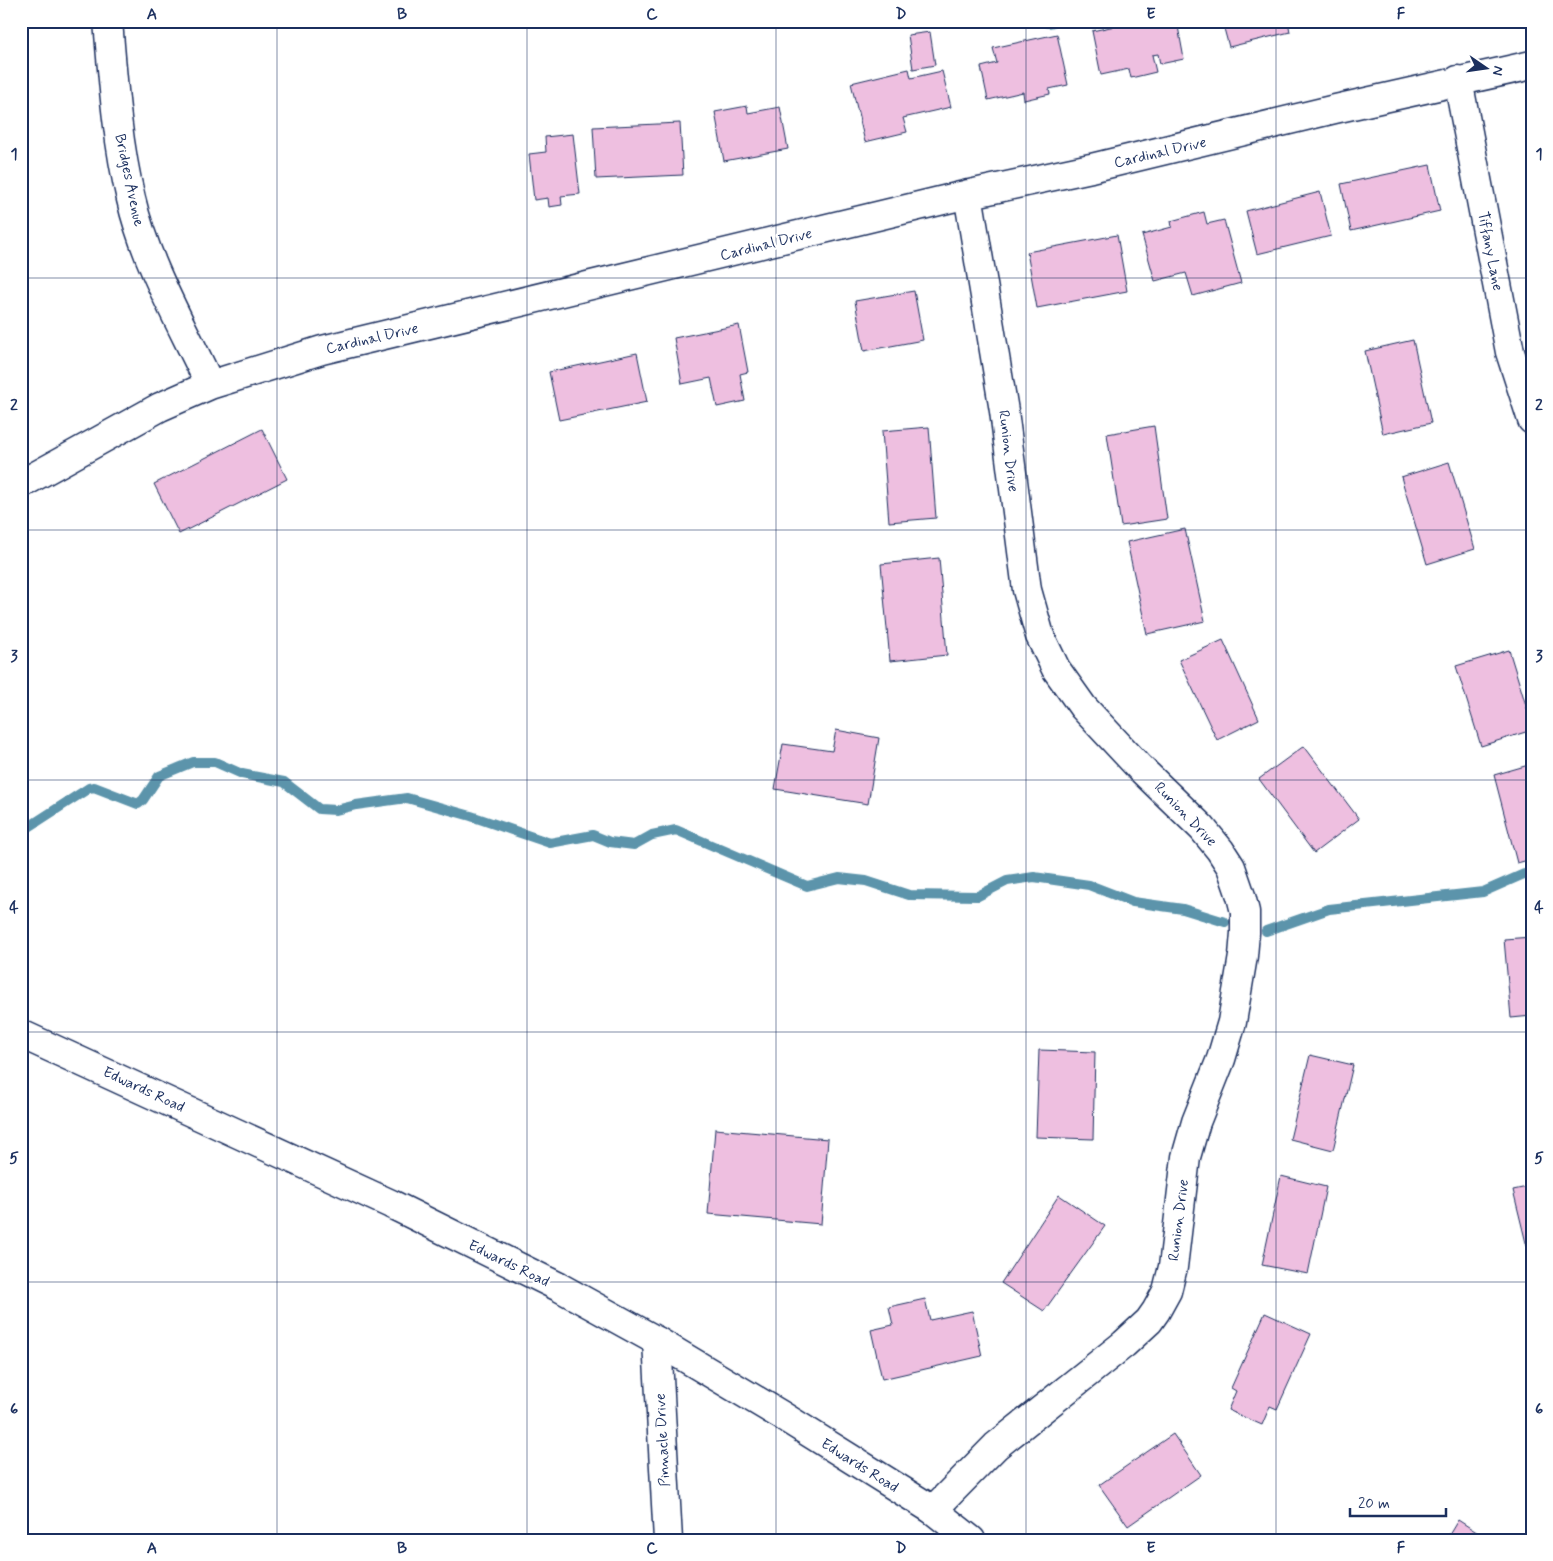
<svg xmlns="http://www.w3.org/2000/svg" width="1553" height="1561" viewBox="0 0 1553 1561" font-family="Mynerve,sans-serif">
<rect width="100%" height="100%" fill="#fff"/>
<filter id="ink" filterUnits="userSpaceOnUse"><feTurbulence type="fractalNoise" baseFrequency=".02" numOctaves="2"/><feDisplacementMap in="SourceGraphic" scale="10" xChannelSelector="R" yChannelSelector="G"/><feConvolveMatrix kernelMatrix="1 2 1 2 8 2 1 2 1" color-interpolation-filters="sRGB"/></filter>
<g filter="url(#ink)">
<!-- water -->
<path fill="#87d8df" stroke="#5c94ab" d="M1035,21H1062C1053,30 1044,29 1035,21Z"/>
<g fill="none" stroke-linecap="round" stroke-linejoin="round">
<!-- stream -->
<path stroke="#5c94ab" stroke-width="10" d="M21,832L89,788L94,787L138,804L143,800L159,776L193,762H215L242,774L284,782L319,809L336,810L356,805L407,798L471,816L550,843L593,835L610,842L634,845L652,835L676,830L807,886L839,878L866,881L909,895L978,896L1007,881L1034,877L1089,885L1133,902L1183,909L1225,922
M1266,931L1329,909L1483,892L1524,874L1532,875"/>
</g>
<!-- building -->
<path fill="#eebfe0" stroke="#1b2f5e" d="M1138,21H1177L1184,59L1160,64L1158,54L1152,55L1156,72L1131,78L1129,69L1101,75L1092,31Z
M1222,21H1288L1290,32L1229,47Z
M930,32L935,65L913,69L908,35Z
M1057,34L1068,85L1049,89L1050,94L1024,100L1023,92L988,100L981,67L997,63L993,48Z
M909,69L911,78L942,71L951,107L903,118L907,132L865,142L851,83Z
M747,106L748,113L780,107L788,149L724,161L715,112Z
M680,123L683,175L596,179L593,127Z
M573,134L580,194L561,196L562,205L549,207L548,198L534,200L529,154L546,152L545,137Z
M1430,165L1440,211L1351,231L1341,184Z
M1320,192L1331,236L1257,254L1246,211Z
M1204,212L1207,224L1224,220L1241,283L1193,296L1186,273L1155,281L1142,235L1172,227L1171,221Z
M1117,235L1127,291L1037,308L1027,252Z
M914,291L923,340L864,351L855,301Z
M739,325L748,372L740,374L745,401L717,407L711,378L682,384L674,338Z
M1413,340L1431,423L1383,434L1365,351Z
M637,353L647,402L559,420L549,372Z
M1154,426L1167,519L1121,526L1107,434Z
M929,427L936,518L889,522L882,431Z
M262,429L287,479L179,534L154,484Z
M1449,462L1475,549L1427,564L1401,477Z
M1185,529L1205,621L1147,634L1127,542Z
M939,558L947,655L890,661L881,564Z
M1223,640L1259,719L1217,740L1179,660Z
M1509,650L1532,725V730L1481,746L1456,666Z
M836,730L879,738L868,804L775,789L783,744L832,751Z
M1304,746L1359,819L1314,853L1259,779Z
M1532,764V859L1517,863L1494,775Z
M1532,937V1016L1511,1018L1504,939Z
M1039,1050L1095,1052L1093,1139L1036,1137Z
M1310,1055L1353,1065L1333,1150L1290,1139Z
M715,1129L828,1139L821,1224L708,1214Z
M1281,1176L1326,1187L1308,1274L1262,1265Z
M1532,1186V1246L1527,1247L1513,1190Z
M1059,1195L1105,1226L1044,1311L1001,1283Z
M925,1299L930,1320L972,1311L982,1356L882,1379L871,1330L893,1325L889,1307Z
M1265,1313L1311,1334L1277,1409L1270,1406L1262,1425L1228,1410L1236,1391L1231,1388Z
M1173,1434L1201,1475L1128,1526L1099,1485Z
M1458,1520L1489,1540H1446Z
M747,1534L756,1540H744Z"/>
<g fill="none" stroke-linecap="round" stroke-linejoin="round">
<!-- street casing -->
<g stroke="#1b2f5e" stroke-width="31">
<path id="street" d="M108,21C113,81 117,141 131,199C146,264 182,325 210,385
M1458,80L1510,352L1532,420
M21,484L160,407L210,385L322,350L956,197L1091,168L1335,109L1532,65
M657,1341L668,1540
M933,1510L996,1446L1124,1344L1149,1321L1156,1311L1167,1291L1173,1267L1186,1157L1196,1122L1221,1059L1232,1022L1243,956L1245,933V912L1241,896L1231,867L1220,850L1202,828L1140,768L1083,707L1056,669L1040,636L1027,590L1004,411L968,194"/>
</g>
<!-- secondary casing -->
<g stroke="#1b2f5e" stroke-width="31">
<path id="secondary" d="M21,1034L391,1204L559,1287L657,1341L781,1415L933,1510L971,1540"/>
</g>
<!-- street -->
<use href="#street" stroke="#fff" stroke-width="28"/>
<!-- secondary -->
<use href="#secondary" stroke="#fff" stroke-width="28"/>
</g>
</g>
<!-- grid -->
<path fill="none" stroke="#1b2f5e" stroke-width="1" stroke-opacity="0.55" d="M277,21V1540M527,21V1540M776,21V1540M1026,21V1540M1276,21V1540M21,278H1532M21,530H1532M21,780H1532M21,1032H1532M21,1282H1532"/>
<g text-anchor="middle" stroke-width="4.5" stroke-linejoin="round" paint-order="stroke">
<!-- street labels -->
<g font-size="15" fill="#1b2f5e" stroke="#fff">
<text transform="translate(1160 152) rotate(-13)" y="5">Cardinal Drive</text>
<text transform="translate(130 180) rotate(78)" y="5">Bridges Avenue</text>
<text transform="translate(766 244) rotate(-14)" y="5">Cardinal Drive</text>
<text transform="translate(1491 251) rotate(79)" y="5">Tiffany Lane</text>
<text transform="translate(372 338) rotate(-13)" y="5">Cardinal Drive</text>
<text transform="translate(1009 451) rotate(83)" y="5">Runion Drive</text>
<text transform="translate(1186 814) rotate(46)" y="5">Runion Drive</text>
<text transform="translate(144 1089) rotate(25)" y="5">Edwards Road</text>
<text transform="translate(1178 1220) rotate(-83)" y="5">Runion Drive</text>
<text transform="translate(509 1263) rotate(26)" y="5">Edwards Road</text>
<text transform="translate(662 1440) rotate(-93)" y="5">Pinnacle Drive</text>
<text transform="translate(860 1465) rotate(32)" y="5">Edwards Road</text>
</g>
</g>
<!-- margin -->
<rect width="1553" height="1561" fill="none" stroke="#fff" stroke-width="55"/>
<!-- north arrow -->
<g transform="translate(1486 68) rotate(103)" stroke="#ffffff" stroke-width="4" paint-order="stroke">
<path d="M0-4L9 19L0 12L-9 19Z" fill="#1b2f5e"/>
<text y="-8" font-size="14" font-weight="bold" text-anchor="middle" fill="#1b2f5e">N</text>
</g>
<!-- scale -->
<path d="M1350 1508v8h96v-8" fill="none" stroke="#1b2f5e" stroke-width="2.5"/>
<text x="1358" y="1508" font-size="15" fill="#1b2f5e" stroke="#ffffff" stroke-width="4" paint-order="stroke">20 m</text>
<rect x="28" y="28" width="1498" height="1506" fill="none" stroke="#1b2f5e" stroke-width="2"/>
<g font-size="16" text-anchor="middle" font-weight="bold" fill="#1b2f5e">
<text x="152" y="19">A</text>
<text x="402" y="19">B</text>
<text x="652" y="19">C</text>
<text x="901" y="19">D</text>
<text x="1151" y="19">E</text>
<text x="1401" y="19">F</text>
<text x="14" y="159">1</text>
<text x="1539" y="159">1</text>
<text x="14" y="410">2</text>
<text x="1539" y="410">2</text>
<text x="14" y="661">3</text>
<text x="1539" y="661">3</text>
<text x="14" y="912">4</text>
<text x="1539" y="912">4</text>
<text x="14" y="1163">5</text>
<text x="1539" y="1163">5</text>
<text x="14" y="1414">6</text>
<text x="1539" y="1414">6</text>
<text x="152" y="1553">A</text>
<text x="402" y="1553">B</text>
<text x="652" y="1553">C</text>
<text x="901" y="1553">D</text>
<text x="1151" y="1553">E</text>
<text x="1401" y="1553">F</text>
</g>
</svg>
